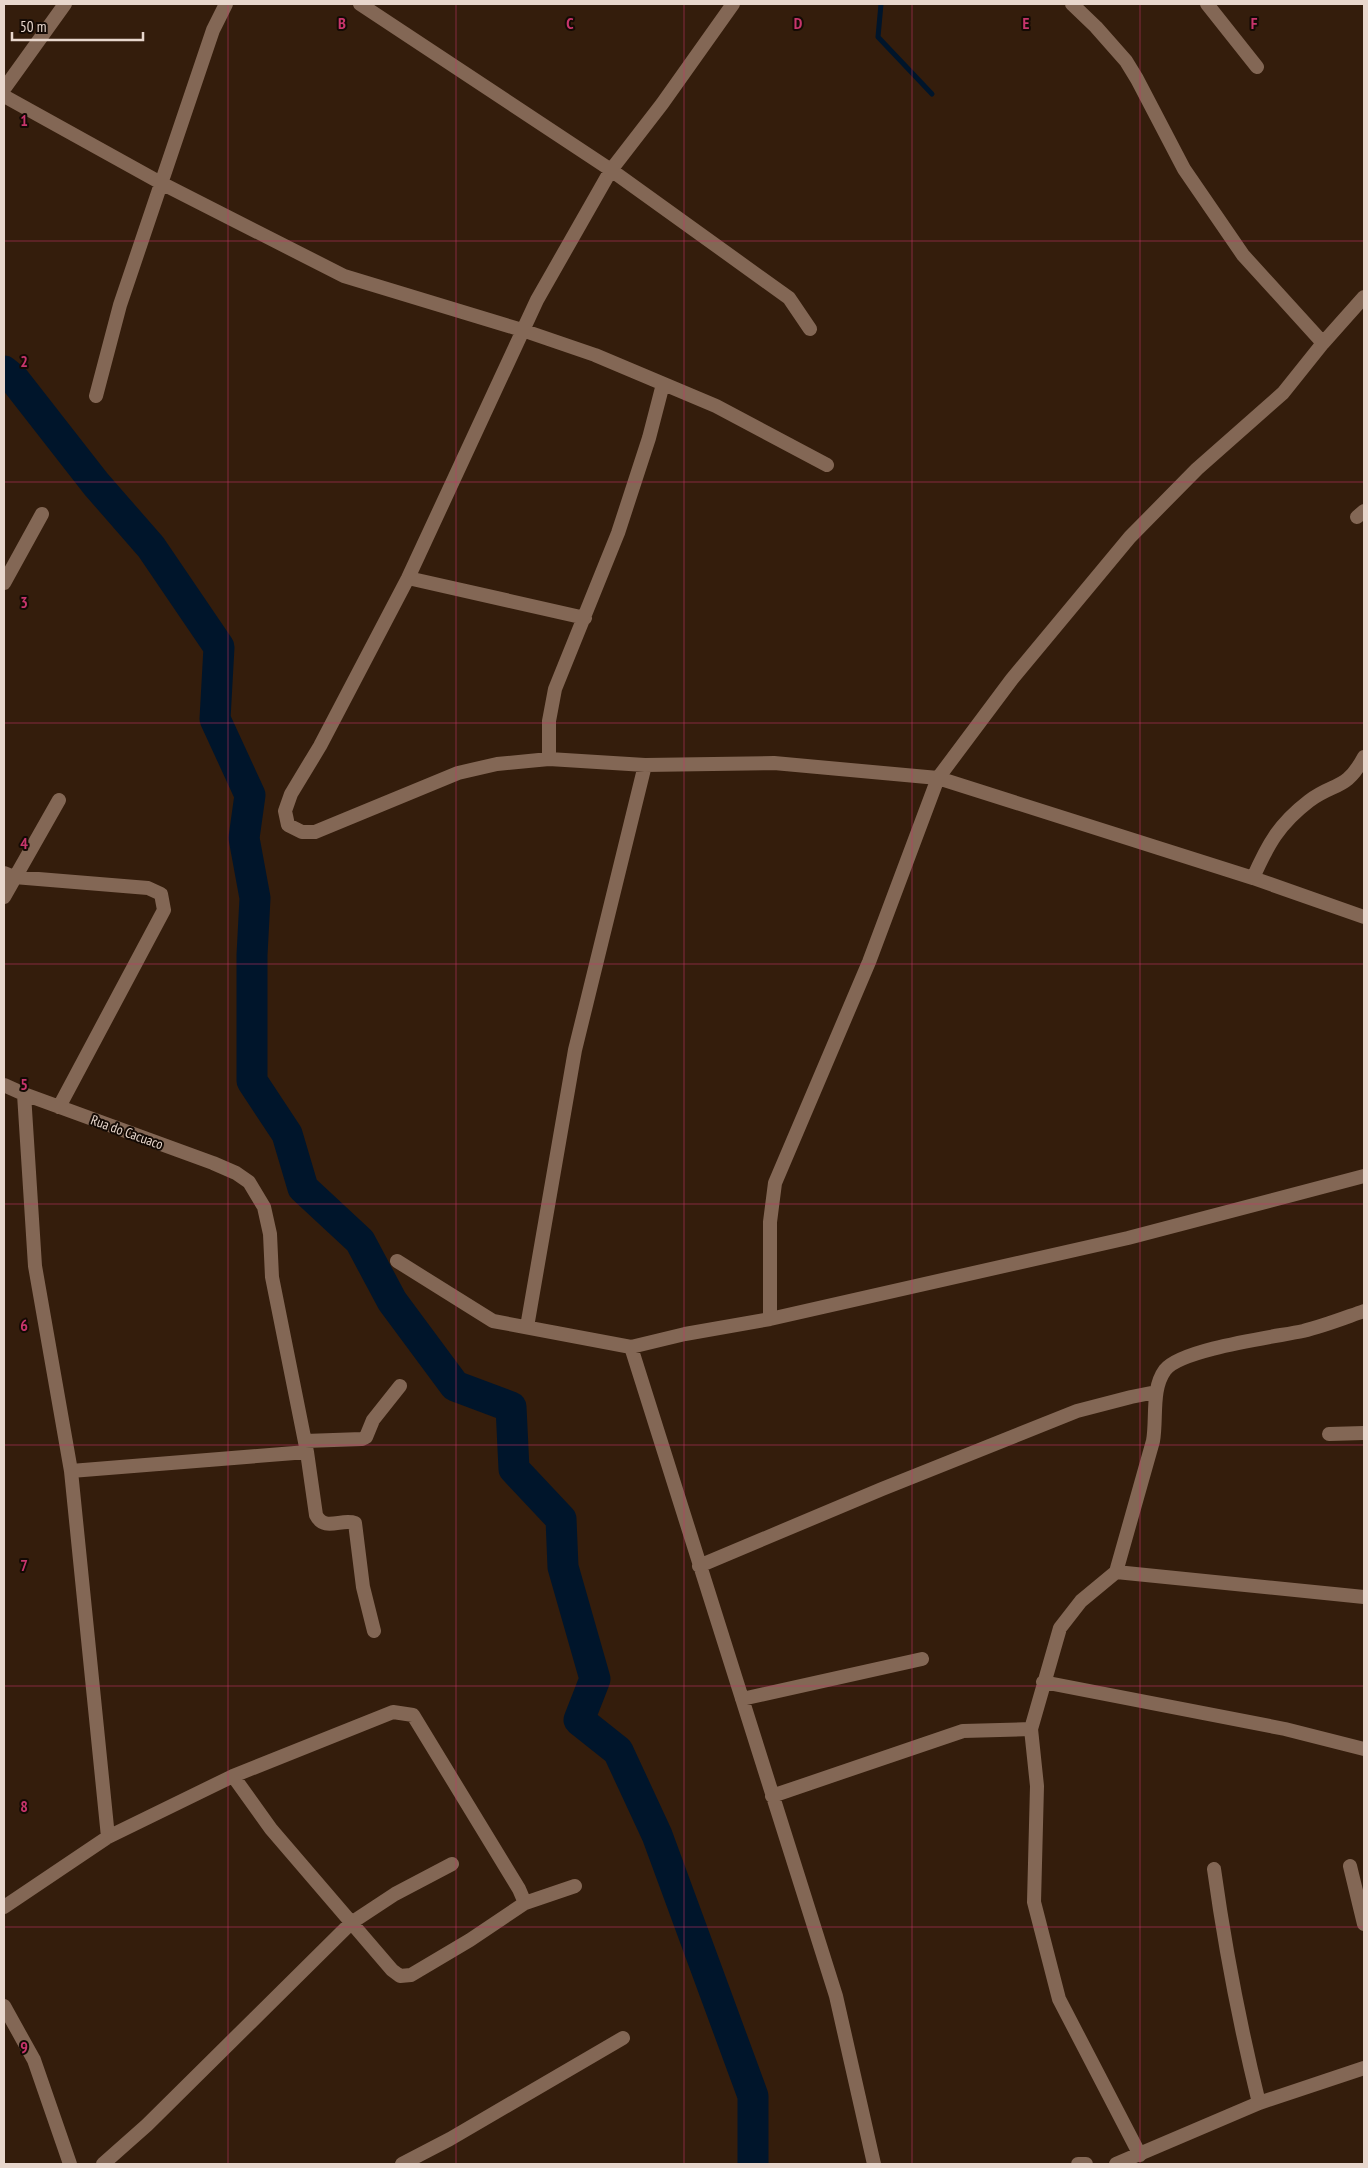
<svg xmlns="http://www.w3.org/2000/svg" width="1368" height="2168" viewBox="0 0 1368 2168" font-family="'PT Sans Narrow',sans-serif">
<rect width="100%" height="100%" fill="#341d0c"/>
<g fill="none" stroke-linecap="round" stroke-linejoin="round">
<!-- stream -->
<path stroke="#00152b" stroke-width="5" d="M881,4L878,37L932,94"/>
<!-- river -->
<path stroke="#00152b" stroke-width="31" d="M4,371L14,379L96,484L151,547L219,647L215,719L250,795L244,838L255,898L252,955V1081L287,1134L303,1188L360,1241L392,1301L455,1386L511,1407L514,1469L561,1519L563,1567L595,1679L579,1720L618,1751L657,1835L753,2096V2164"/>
<!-- minor -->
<path stroke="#836755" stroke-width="14" d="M360,4L611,170L789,298L810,329
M733,4L662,104L611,170L537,300L408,578L320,746L291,794L285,811L288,825L302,832H315L458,773L497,764L549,759L645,765L774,763L938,778L1253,878L1364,917
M1072,4L1096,27L1126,61L1137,79L1184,169L1243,255L1323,343
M1207,4L1257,67
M4,89L65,4
M4,96L161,183L344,276L522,330L595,355L716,406L827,465
M96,396L120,305L213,30L226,4
M1357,517L1364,511
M408,578L585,618
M4,583L42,514
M549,759V721L555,689L618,533L649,438L663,384
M4,873L14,877L148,888L161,894L164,910L59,1107
M1253,878C1268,844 1279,824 1309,801C1334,782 1346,791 1364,757
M4,897L59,800
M4,1085L24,1094L213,1163L236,1173L249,1182L264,1207L270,1234L272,1277L307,1452L316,1515C324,1532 342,1518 355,1523L363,1587L374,1631
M24,1094L35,1266L71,1471L108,1837
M397,1261L493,1321L631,1347L685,1334L770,1319L1128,1238L1364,1176
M770,1319V1222L775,1183L869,962L938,778L1012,679L1130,537L1197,469L1283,393L1323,343L1364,297
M527,1327L575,1050L645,765
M631,1347L836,1996L874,2164
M1329,1434L1364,1433
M305,1441L362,1439L366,1437L373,1420L400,1386
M71,1471L307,1452
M699,1566L882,1489L1077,1411L1131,1397L1156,1392
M1116,1572L1364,1597
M1043,1682L1285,1729L1364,1749
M742,1699L922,1659
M233,1776L271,1829L392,1970L400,1976L411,1975L470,1940L525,1903L575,1886
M772,1796L963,1731L1031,1729
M1350,1866L1364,1924
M1214,1869C1225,1948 1240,2026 1259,2103
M4,1907L108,1837L233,1776L393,1712L413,1715L519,1889L525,1903
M4,2006L34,2060L70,2164
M1140,2155L1059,1999L1034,1902L1037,1786L1031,1729L1060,1628L1081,1601L1116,1572L1153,1441C1157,1419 1151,1389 1165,1370C1181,1349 1274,1337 1303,1331C1324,1326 1344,1318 1364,1311
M103,2164L147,2125L351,1923L395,1894L452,1864
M402,2164L450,2139L623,2038
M1078,2164H1086
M1116,2164L1259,2103L1364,2068"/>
</g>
<!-- grid -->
<path fill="none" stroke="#c8356c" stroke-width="1" stroke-opacity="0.55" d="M228,4V2164M456,4V2164M684,4V2164M912,4V2164M1140,4V2164M4,241H1364M4,482H1364M4,723H1364M4,964H1364M4,1204H1364M4,1445H1364M4,1686H1364M4,1927H1364"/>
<g text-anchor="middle" stroke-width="4" stroke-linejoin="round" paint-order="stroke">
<!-- street labels -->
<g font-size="14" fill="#e8d7cd" stroke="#140a04">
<text transform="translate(127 1132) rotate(20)" y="5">Rua do Cacuaco</text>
</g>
</g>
<g font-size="16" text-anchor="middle" font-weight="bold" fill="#c8356c" stroke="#140a04" stroke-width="4" stroke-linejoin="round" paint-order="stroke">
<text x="342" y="29">B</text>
<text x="570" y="29">C</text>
<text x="798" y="29">D</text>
<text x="1026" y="29">E</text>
<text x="1254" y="29">F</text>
<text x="24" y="126">1</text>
<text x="24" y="367">2</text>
<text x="24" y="608">3</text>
<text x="24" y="849">4</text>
<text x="24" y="1090">5</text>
<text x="24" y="1331">6</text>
<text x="24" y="1571">7</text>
<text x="24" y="1812">8</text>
<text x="24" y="2053">9</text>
</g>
<!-- border -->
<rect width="1368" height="2168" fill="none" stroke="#e8d7cd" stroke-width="10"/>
<!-- scale -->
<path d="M12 32v8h131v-8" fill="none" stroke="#e8d7cd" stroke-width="2.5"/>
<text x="20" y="32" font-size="15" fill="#e8d7cd" stroke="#140a04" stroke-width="4" paint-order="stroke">50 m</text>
</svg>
